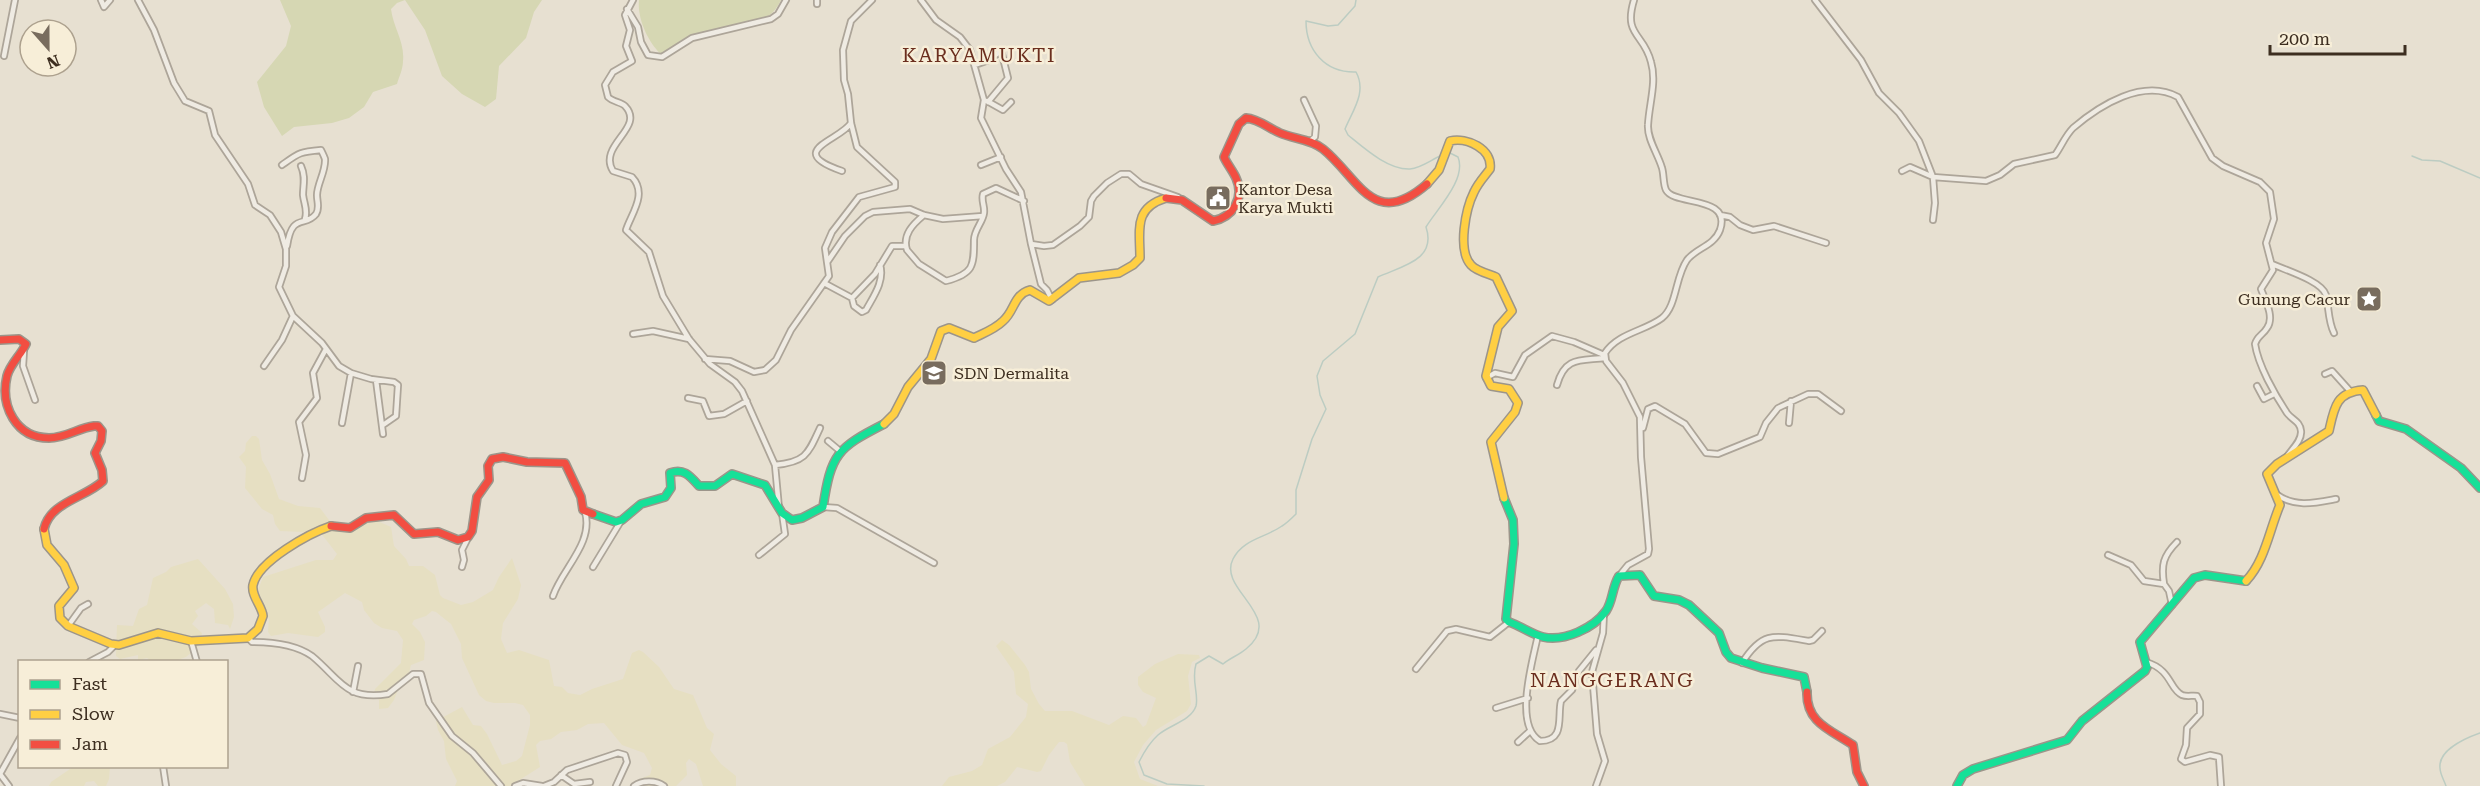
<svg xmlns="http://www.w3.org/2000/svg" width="2480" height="786" viewBox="0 0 2480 786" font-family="'Roboto Serif',serif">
<rect width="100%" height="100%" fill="#e7e0d1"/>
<!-- farmland -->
<path fill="#e6dfc2" d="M252,436H256L259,439L262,460L270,474L279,499L298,506L320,508L335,528H354L375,520L391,527L394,546L406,559L409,566H423L435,575L440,595L443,598L461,605L473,602L493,590L499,577L512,558L521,585L518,599L503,623L501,639L507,653L519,650L549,660L554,686L562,687L568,693L580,695L592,689L623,679L632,653L639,650L643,652L659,667L674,689L693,695L707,728L714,734L710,750L721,764L736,776V786H703L696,764L689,759L686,763L687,775L676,786H631L637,780L650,775L652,768L644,753L622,745L604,723L588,724L577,730L561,732L551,739L540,741L536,745L540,767L510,786H455L457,781L446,759L444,741L438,730L436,721L462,707L473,725L481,726L487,734L502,765L516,761L522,756L530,725V715L523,705L515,703H494L486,701L479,695L462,658L461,644L451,624L436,612L432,611L426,616L414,620L412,624L420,632L425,642L424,660L411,665L409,673L400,684L394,700L388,708L379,709V700L374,696L375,689L401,663L403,640L397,631L382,628L374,623L364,610L362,602L345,593L318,612L325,627V632L318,637L288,633L271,636L268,632L269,619L258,590L263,577L316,560H333L337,554L317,528L303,532L280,531L275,524L273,515L262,509L245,488L246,467L239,457L245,451L246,443Z
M198,559L225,589L233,604L234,617L230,629L228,625L215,623L214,609L206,603L195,611L198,616L192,624L202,633L199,646L186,657L172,662L151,661L147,658L138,660V655L120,659L116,656L117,625L133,626L139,609L147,605L153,578L166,572L171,567Z
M1002,640L1009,645L1025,665L1029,672L1031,689L1039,704L1045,711H1072L1109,725L1123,716L1136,718L1143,727L1146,725L1156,698L1143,692L1138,685V677L1155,664L1178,654L1199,655L1200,658L1192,662L1188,676L1191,704L1187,711L1156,730L1143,745L1134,762L1140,779L1158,786H1085L1070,762L1067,744L1064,742H1059L1049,755L1041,771L1037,772L1017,767L1005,782L997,786H942L949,777L972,771L982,765L988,749L1010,737L1026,717L1028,704L1016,694L1014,672L996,646Z
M73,767H110L109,779L106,786H98L94,781L86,782L84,786H49L51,782Z"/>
<!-- green -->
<path fill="#d6d7b3" d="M280,0H542L534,12L526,38L499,66L496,99L485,107L462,94L442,76L425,30L405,0L397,3L391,9C393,27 405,42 403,61C403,69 399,77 397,84L373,92L364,107L349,118L332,123L294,127L282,136L264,107L257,82L286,46L291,26Z
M639,0H781C775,12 768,20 754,20L698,35L669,53L661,54C648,42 637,18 639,0Z"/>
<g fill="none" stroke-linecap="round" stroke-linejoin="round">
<!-- stream -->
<path stroke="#bcccc2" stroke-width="1.5" d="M1356,0L1355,6L1338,25L1328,26L1306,21C1306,50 1325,73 1356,72C1367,92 1353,110 1345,129L1348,135C1364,148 1388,170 1410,169C1421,168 1431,160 1440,156
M2412,156L2422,160L2440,161L2480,178
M1204,786L1167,784L1144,775L1139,762C1144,752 1150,742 1158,735C1169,725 1191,721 1196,706C1199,694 1191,681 1196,664L1209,656L1223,664C1230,658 1239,655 1246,649C1287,616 1217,590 1233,559C1243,539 1265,538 1282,526C1287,523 1292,518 1296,514V490L1312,439L1326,409L1320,395L1317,376L1323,361L1355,334L1378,277C1402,266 1437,260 1426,227C1437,209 1467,179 1458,157L1448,152
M2446,786C2444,780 2440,774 2440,768C2438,750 2466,738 2480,733"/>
<!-- street casing -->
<g stroke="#ada599" stroke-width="8">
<path id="street" d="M101,0L104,7L110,0
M138,0L154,30L174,83L185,101L209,111L215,135L248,184L255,205L270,215L281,232L286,249V266L279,287L293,316L322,343L339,366L351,373L371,379L394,382L398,385L396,416L383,425
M633,0L625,15L630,30L626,46L632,61L613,72L605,85L608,97C613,102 621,102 625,106C646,128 597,145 613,171L632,177C648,194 631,214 626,230L649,252L663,296L689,339L710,364L735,382L742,391L775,465L779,508
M921,0L936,20L960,37L970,50L984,100L981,118L1006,169L1021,192L1031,244L1044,246L1053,245L1080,226L1089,217L1091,201L1094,196L1107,183L1121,174H1129L1141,184L1178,197
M1815,0L1861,60L1879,93L1899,113L1919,141L1933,177L1986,181L2000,175L2014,164L2055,155C2061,147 2065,136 2073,128C2100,105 2143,78 2178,97L2212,158L2223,166L2260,182L2270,192L2274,219L2266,243L2273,270L2261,289C2265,300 2275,317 2267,328C2263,335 2257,336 2255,344C2258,365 2275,395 2287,413C2292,420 2300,421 2301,431C2302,440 2293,448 2288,455
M817,4V0
M627,9L638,27L641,42L648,55L662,57L692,38L771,19L778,14L786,0
M4,56L15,0
M975,65L989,60L998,53L1002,54L1008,78L988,102
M1304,100L1316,126L1315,137L1310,141
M987,101L1003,110L1011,102
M282,165C299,153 299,152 321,150C322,152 324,156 325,159C326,171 317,184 317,195C317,202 320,208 316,214C305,228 292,212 287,246
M981,165L1001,157
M301,166C306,177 303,185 303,195C304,204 308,210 305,219
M842,171C783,151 841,140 851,123
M1902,171L1910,167L1933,177L1935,203L1933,220
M924,215C913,224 902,235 907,250L919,264L946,281C973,274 974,267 974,240C974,230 983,222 984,213C985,206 981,201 983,194L996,188L1024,201
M1720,215L1730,217L1740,225L1753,230L1774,226L1826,243
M1031,244L1041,284L1047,290L1052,300
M828,261L845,236L865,216L873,212L910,209L924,215L943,219L983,216
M2272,264C2285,270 2322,281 2326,295C2329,308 2328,321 2334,333
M824,283L852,298L875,274L892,246H905
M852,298L854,306L862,312L866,310C873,297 885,281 880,265
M633,334L653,331L689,339
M24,351L23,366L35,400
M705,359L730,361L754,372L765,370L776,360L791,330L829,276L825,248L832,232L859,197L895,187V182L857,147L851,123L848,94L844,80L843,50L851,21L872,0
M264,366L282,340L293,316
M2325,374L2332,371L2350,391
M1486,378L1495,373L1513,377L1525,355L1552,336L1574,342L1604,355
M376,380L383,434
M1557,385C1565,356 1581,361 1605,358
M2257,386L2264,399L2274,394
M688,398L703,401L709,416L724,414L747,401
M342,423L351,373
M1789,423L1791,401
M1643,428L1648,409L1655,406L1685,424L1706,453L1718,454L1760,437L1766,423L1778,408L1808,394H1818L1841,411
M828,441L840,451
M775,465C806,462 808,454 820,428
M302,478L306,455L299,422L317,398L313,373L326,349
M2276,494C2295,508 2315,503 2336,499
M823,507L837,508L934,563
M759,555L785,534L782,513
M2108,555L2131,565L2144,581L2164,584L2169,591L2172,605
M462,567L464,560L462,550L469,536
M593,567L621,521
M1619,576L1628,565L1648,554L1649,549L1641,457L1640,417L1623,383L1606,361L1605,353C1618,333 1645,331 1662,318C1677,306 1675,277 1687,260C1696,248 1714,246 1720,230C1732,195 1674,206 1666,190C1663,184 1664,174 1662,168C1658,154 1647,139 1648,125C1649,104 1657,82 1651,62C1644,33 1623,36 1634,0
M2164,584C2161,565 2163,556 2177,542
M553,596C562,569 594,543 585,512
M68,626L81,608L88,604
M1538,635C1533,660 1513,725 1540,741C1566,741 1557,716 1561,701L1572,690L1579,671L1596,650
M249,639L252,642C272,642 295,644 312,656C340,679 345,701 388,694L413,674H421L429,703L452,736L473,753L501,786
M191,641L197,662
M89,662L108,652L115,645
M2146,662C2172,670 2169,689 2182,695C2187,697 2193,695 2197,696L2200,702V714L2187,728L2186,745L2181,759L2185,762L2210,755L2219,757L2221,786
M1742,663C1762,631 1774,635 1809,641L1813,640L1822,631
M1416,669L1447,631L1456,629L1490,637L1509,622
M353,692L358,666
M1496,708L1528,698
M0,714L20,718
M1518,742L1530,731
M163,766L166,786
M561,775L574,784L590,782
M9,786L0,774L20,738
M515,786L523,783L542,786
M544,786L554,782L567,770L618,753L625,755L627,762L616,786
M634,786C642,780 656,780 664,786
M1596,786L1605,761L1597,734L1592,672L1603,633L1604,613"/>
</g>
<!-- fast casing -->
<g stroke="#9c958a" stroke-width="10">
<path id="fast" d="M2376,415L2379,421L2406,429L2461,468L2480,488
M1504,498L1513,520L1514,544L1506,619L1509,622C1521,626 1531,634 1543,637C1564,642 1594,628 1606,611C1613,601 1612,587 1619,576L1640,575L1654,596L1679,600L1689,605L1719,633L1726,652L1731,658L1762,668L1804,677L1807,692
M593,514L616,522L622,520L641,504L665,497L671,488L670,473C684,468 690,476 699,486H715L732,474L765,485L782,513L792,520L802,518L823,507C831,454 837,448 884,424
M1957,786L1963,775L1973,769L2067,740L2082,721L2145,671L2147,667L2140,642L2194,578L2205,575L2246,581"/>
</g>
<!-- slow casing -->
<g stroke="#9c958a" stroke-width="10">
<path id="slow" d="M1427,184L1439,170L1450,141C1467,137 1493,149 1490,169C1484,177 1478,183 1474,192C1466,208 1457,250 1471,265C1476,271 1489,274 1496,277L1512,311L1498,327L1486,376L1491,386L1509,389L1518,403L1515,412L1491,442L1504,498
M884,424L894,414L908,387L931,359L941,331L949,328L974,338C984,333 995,329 1003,321C1015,311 1013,295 1030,290L1049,301L1079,278L1119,273L1133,265L1140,258C1140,230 1133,208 1166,198
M44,529L47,545L64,565L74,588L59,606L60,618L68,626L111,644L119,645L158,633L191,641L248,638L258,629L263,616C262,606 251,596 253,585C258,561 310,533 331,526
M2246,581C2265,561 2269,531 2280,505L2267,474L2277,464L2329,431C2334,408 2336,392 2363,390L2376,415"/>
</g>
<!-- jam casing -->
<g stroke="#9c958a" stroke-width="10">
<path id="jam" d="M1166,198L1182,200L1213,221C1233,217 1245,198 1236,178C1233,171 1227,164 1224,157L1239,124L1246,118C1259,119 1268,128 1280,133C1294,139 1311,139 1323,149C1358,177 1373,231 1427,184
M0,340L19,339L26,344C21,355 10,364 7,376C0,406 16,438 49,438C66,438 78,428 94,426H98L102,431L101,441L95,453L102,470L103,481C85,498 50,502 44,529
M331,526L350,528L366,518L394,515L414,534L438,532L458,540L468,537L472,531L477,497L489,480L488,466L492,459L503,457L527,462L565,463L581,497L583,510L593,514
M1807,692C1806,723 1831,730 1853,745L1857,772L1864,786"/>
</g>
<!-- street -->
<use href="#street" stroke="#efebe3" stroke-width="4.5"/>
<!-- fast -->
<use href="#fast" stroke="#16e098" stroke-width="7"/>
<!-- slow -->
<use href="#slow" stroke="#ffcf43" stroke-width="7"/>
<!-- jam -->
<use href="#jam" stroke="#f24e42" stroke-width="7"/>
</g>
<!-- icons -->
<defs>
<g id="civic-square" transform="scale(1.35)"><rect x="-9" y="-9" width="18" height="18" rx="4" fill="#786c5e" stroke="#f7eed8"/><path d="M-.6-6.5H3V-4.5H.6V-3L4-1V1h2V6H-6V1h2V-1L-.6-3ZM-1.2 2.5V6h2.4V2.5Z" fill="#fff"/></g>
<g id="sight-square" transform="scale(1.35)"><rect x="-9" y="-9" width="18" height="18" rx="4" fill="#786c5e" stroke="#f7eed8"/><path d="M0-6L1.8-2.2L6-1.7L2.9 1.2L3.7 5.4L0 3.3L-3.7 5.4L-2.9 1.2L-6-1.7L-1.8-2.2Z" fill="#fff"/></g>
<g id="school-square" transform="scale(1.35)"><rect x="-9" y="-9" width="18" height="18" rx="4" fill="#786c5e" stroke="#f7eed8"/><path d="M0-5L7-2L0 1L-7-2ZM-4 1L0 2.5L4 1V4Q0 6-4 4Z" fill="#fff"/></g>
</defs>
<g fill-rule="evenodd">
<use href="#civic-square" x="1218" y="198"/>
<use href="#sight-square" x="2369" y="299"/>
<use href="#school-square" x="934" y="373"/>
</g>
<g text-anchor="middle" stroke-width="5" stroke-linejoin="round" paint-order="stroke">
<!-- poi labels -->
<g font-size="16" fill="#3d2e20" stroke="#f7eed8" text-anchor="start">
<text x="1238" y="195">Kantor Desa<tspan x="1238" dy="18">Karya Mukti</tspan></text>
<text x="2350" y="305" text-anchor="end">Gunung Cacur</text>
<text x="954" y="379">SDN Dermalita</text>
</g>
<!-- quarter labels -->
<g font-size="20" letter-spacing="1.5" fill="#6b2e1e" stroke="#f7eed8">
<text x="979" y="62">KARYAMUKTI</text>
<text x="1612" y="687">NANGGERANG</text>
</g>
</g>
<!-- legend -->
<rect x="18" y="660" width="210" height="108" fill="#f7eed8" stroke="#ada18e" stroke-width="1.5"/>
<rect x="30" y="680" width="30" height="9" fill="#16e098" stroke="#ada18e" stroke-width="1.5"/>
<text x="72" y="690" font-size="18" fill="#3d2e20">Fast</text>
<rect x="30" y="710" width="30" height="9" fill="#ffcf43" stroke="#ada18e" stroke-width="1.5"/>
<text x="72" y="720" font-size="18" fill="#3d2e20">Slow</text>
<rect x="30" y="740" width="30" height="9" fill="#f24e42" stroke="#ada18e" stroke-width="1.5"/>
<text x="72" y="750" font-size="18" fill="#3d2e20">Jam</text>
<!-- north arrow -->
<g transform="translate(48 48) rotate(159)"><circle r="28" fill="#f7eed8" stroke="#ada18e" stroke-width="1.5"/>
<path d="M0-4.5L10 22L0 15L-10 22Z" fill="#786c5e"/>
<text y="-9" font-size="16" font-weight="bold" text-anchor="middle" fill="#3d2e20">N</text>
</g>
<!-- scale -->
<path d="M2270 45v9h135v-9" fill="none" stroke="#3d2e20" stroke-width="3"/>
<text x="2279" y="45" font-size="18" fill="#3d2e20" stroke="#f7eed8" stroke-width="4.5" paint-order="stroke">200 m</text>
</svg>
